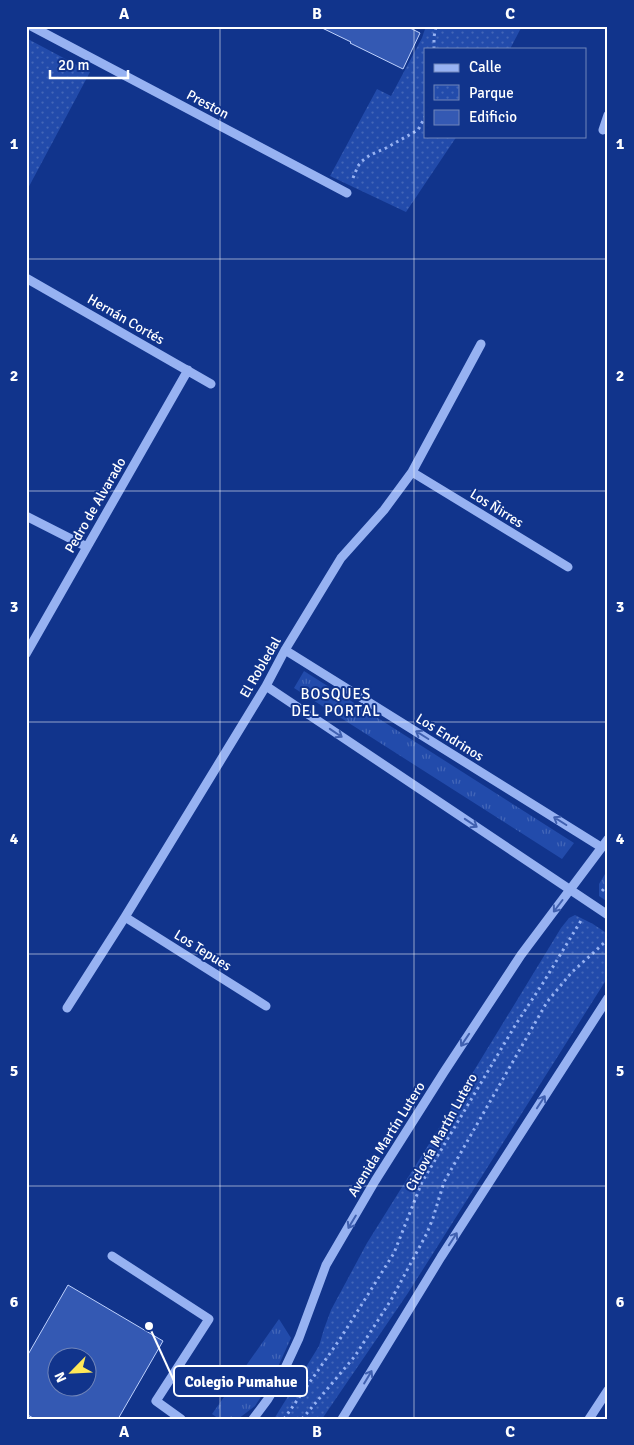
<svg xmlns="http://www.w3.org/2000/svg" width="634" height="1445" viewBox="0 0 634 1445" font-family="Signika,sans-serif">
<defs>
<pattern id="grass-tufts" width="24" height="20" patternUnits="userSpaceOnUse" patternTransform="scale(1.25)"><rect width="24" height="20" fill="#224bab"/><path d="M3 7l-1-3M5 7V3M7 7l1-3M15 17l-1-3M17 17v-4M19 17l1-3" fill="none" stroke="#4366b8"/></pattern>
<pattern id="park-dots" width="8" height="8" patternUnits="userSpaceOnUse" patternTransform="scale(1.25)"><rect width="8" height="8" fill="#224bab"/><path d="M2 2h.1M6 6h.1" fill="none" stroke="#4366b8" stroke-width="1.8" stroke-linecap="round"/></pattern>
</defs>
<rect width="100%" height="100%" fill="#11348c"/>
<!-- grass -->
<path fill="url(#grass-tufts)" d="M304,671L574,843L562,859L294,688Z
M608,869V902L599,896V884Z
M279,1319L291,1338L272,1380L255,1406L238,1419H219L212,1414Z"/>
<!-- park -->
<path fill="url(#park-dots)" d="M426,26H522L510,49H425V136H457L406,212L330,176L377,89L391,96L422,38Z
M26,38L90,72L26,192Z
M575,915L593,924L608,934V977L408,1293L322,1419H274L319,1346L324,1329L331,1310L367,1243L439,1128L561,928L569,918Z"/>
<!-- building -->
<path fill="#3459b3" stroke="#bed1fd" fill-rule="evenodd" d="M318,26H406L420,33L403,69L350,43L351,42Z
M68,1285L163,1341L118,1419H35L26,1414V1358ZM58,1358H88V1388H58Z"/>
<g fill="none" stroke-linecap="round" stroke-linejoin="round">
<!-- path -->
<path stroke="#97b2f2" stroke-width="3" stroke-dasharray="2.5 4" stroke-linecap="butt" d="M434,49V37L436,26
M353,178L358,166L362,161L370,155L386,148L418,130L425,117
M602,891L608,884
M284,1419L340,1339L394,1253L422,1182L516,1024L543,983L582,919
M302,1419L355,1356L391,1300L427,1233L433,1218L444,1182L547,1002L571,973L604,943L608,938"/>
<!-- minor -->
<path stroke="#97b2f2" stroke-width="9" d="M31,26L347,193
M603,130L608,115
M26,278L211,384
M412,472L568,567
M26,516L87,547
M285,650L601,847
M26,654L188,370
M266,686L608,915
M125,917L266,1006
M67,1008L125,917L266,686L285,650L341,558L384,510L412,472L481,344
M112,1256L209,1319L156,1401L181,1419
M253,1419L268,1399L279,1381L299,1338L326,1265L375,1181L444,1072L521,955L608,839
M342,1419L441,1257L608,998
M589,1419L608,1390"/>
</g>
<!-- one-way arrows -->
<defs><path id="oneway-shaft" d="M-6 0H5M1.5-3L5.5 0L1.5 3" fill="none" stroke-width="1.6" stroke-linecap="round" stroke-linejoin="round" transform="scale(1.25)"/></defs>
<g stroke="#4060b0">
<use href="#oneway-shaft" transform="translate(336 733) rotate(34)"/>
<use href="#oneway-shaft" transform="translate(422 735) rotate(-148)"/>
<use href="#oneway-shaft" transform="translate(560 821) rotate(-148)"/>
<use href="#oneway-shaft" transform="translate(471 823) rotate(34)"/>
<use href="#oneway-shaft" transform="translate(558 906) rotate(127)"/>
<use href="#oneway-shaft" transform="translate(465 1040) rotate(124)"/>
<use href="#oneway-shaft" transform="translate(541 1102) rotate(-57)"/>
<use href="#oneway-shaft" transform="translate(352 1222) rotate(121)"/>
<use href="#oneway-shaft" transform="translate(453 1239) rotate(-57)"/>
<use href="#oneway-shaft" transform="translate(368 1377) rotate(-59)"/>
</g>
<!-- grid -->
<path fill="none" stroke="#fff" stroke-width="1" stroke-opacity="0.55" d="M220,26V1419M414,26V1419M26,259H608M26,491H608M26,722H608M26,954H608M26,1186H608"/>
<g text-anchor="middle" stroke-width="4" stroke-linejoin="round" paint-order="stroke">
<!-- street labels -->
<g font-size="14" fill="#fff" stroke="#11348c">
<text transform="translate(208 104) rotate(28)" y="5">Preston</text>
<text transform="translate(126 319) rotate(30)" y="5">Hernán Cortés</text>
<text transform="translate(95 505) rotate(-60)" y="5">Pedro de Alvarado</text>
<text transform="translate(497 508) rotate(32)" y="5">Los Ñirres</text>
<text transform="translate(260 667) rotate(-60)" y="5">El Robledal</text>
<text transform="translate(450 737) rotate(32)" y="5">Los Endrinos</text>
<text transform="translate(203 950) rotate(32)" y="5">Los Tepues</text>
<text transform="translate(441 1132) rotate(-61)" y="5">Ciclovía Martín Lutero</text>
<text transform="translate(386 1139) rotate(-58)" y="5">Avenida Martín Lutero</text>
</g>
<!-- neighbourhood labels -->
<g font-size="15" letter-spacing="1" fill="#fff" stroke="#11348c">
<text x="336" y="699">BOSQUES<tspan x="336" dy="17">DEL PORTAL</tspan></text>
</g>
</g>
<!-- callouts -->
<path fill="none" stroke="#fff" stroke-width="2" d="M149 1326L174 1381"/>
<circle fill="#fff" stroke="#11348c" stroke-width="2" cx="149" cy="1326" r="5"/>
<rect fill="#11348c" stroke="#fff" stroke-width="2" x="174" y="1366" width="133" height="30" rx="5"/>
<g font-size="15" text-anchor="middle" font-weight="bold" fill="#fff">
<text x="241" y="1387">Colegio Pumahue</text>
</g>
<!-- border -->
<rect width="634" height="1445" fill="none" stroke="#11348c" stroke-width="55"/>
<!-- legend -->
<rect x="424" y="48" width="162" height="90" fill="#11348c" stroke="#7085ba"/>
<rect x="434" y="64" width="25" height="8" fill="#97b2f2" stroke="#7085ba"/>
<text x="469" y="72" font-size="15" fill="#ffffff">Calle</text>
<rect x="434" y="85" width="25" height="15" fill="url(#park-dots)" stroke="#7085ba"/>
<text x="469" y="98" font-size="15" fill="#ffffff">Parque</text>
<rect x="434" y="110" width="25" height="15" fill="#3459b3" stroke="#7085ba"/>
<text x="469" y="122" font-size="15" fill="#ffffff">Edificio</text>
<!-- north arrow -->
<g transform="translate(72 1372) rotate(246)"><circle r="24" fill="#11348c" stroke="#7085ba"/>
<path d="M0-4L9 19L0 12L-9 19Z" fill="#ffe858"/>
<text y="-8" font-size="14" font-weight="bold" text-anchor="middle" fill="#ffffff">N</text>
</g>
<!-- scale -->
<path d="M50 70v8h78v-8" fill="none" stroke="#ffffff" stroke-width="2.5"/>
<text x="58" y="70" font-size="15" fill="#ffffff" stroke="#11348c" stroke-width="4" paint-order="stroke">20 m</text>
<rect x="28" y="28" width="578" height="1390" fill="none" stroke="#fff" stroke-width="2"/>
<g font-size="16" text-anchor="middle" font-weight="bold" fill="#fff">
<text x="124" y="19">A</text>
<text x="317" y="19">B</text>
<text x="510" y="19">C</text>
<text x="14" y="149">1</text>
<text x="620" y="149">1</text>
<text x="14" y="381">2</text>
<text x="620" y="381">2</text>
<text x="14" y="612">3</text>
<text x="620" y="612">3</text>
<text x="14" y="844">4</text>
<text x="620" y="844">4</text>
<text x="14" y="1076">5</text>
<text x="620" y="1076">5</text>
<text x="14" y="1307">6</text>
<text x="620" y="1307">6</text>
<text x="124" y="1437">A</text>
<text x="317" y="1437">B</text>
<text x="510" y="1437">C</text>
</g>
</svg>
